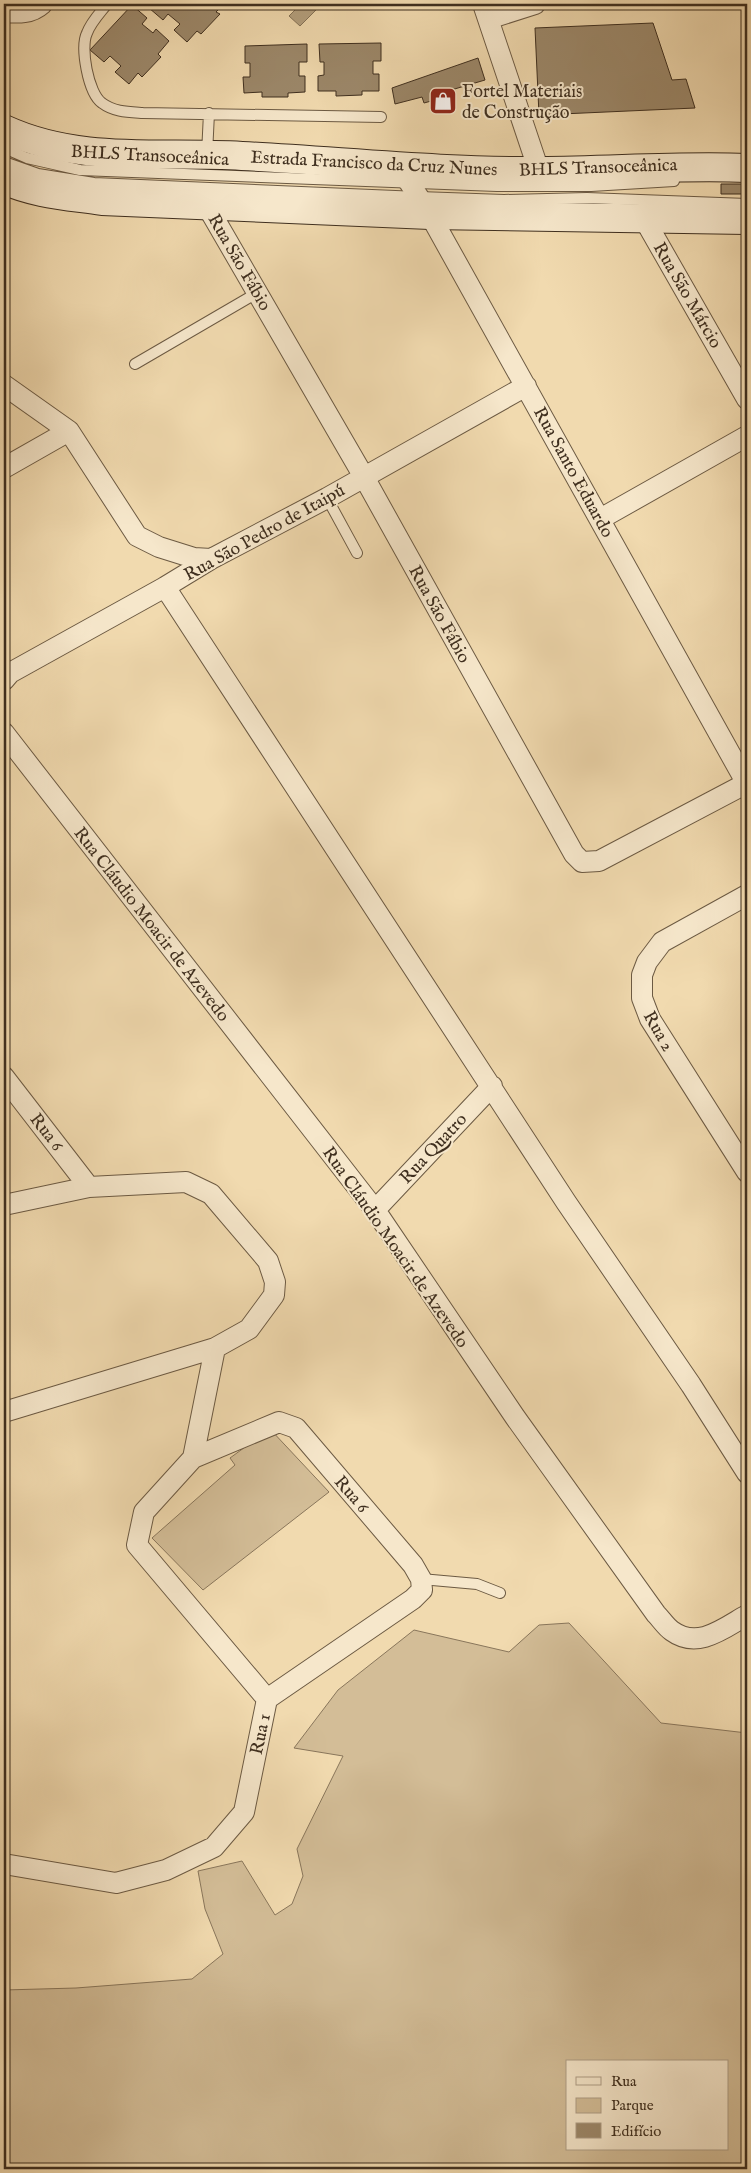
<svg xmlns="http://www.w3.org/2000/svg" width="751" height="2173" viewBox="0 0 751 2173" font-family="'IM FELL English',serif">
<rect width="100%" height="100%" fill="#f1daaf"/>
<filter id="stains"><feTurbulence type="fractalNoise" baseFrequency=".004" numOctaves="4"/><feColorMatrix values="0 0 0 0 .2 0 0 0 0 .09 0 0 0 0 .02 0 0 0 .5 -.17"/></filter>
<radialGradient id="worn" r=".72"><stop offset=".6" stop-color="#630" stop-opacity="0"/><stop offset="1" stop-color="#630" stop-opacity=".3"/></radialGradient>
<!-- green -->
<path fill="#d3bd97" stroke="#89765b" fill-rule="evenodd" d="M270,1429L329,1492L203,1590L152,1538L235,1465L230,1458Z
M569,1623L661,1723L747,1733V2169H4V1990L76,1988L192,1979L223,1954L205,1909L198,1871L242,1861L275,1915L292,1904L303,1876L297,1849L343,1756L294,1748L338,1690L414,1630L509,1652L539,1625ZM567,2062H727V2149H567Z"/>
<!-- water -->
<path fill="#b4a07e" stroke="#857358" d="M301,4H322L300,26L289,16Z"/>
<!-- building -->
<path fill="#9c886a" stroke="#3f2f1f" d="M153,4H224L216,12L220,14L201,34L197,31L187,42L174,30L180,24L168,14L163,20L149,8Z
M132,5L147,18L142,24L153,33L156,29L169,41L158,54L161,57L142,77L138,73L129,84L115,72L121,66L110,56L104,62L90,50Z
M653,23L672,80L686,79L695,108L539,115L535,28Z
M381,43V61H373V74H379V91H362V95L336,96V91H318V76L324,75V62H320L319,44Z
M307,44V62H299V76H305V92L288,93V97H262V92L244,93L243,77H250V63H245V46Z
M478,58L485,80L441,93L442,98L424,103L422,97L395,104L392,88Z
M721,184H747V194H721Z"/>
<g fill="none" stroke-linecap="round" stroke-linejoin="round">
<!-- service casing -->
<g stroke="#6c5a43" stroke-width="12">
<path id="service" d="M107,4C100,13 91,22 87,33C80,47 88,93 102,103C114,112 128,112 143,113L381,117
M4,148L27,158L80,170L497,186H591L674,181
M207,154L209,113
M4,162L38,174L94,183L419,197L504,200L587,198L747,204
M135,364L257,293
M327,498L357,553
M421,1579L477,1584L500,1593"/>
</g>
<!-- minor casing -->
<g stroke="#6c5a43" stroke-width="22">
<path id="minor" d="M483,4L539,171
M4,12C18,13 31,14 42,4
M488,19L535,4
M394,166L409,182L430,215L747,784
M207,206L364,477L574,854L582,862L599,861L747,783
M643,217L747,399
M4,385L69,431L137,536L159,547L194,558L211,559
M4,468L69,431
M600,519L747,436
M165,587L566,1202L691,1385L747,1473
M4,680L10,673L165,587L211,559L327,498L526,386
M4,733L375,1210L515,1417L656,1614C661,1619 666,1627 672,1631C698,1650 724,1628 747,1615
M747,895L662,942L647,962L642,975V998L650,1019L747,1172
M4,1077L89,1187
M4,1205L89,1187L186,1182L211,1194L268,1261L275,1282L274,1295L249,1329L215,1348L193,1458L279,1422L296,1428L413,1565L421,1579L422,1590L413,1599L267,1699
M375,1210L492,1086
M4,1412L215,1348
M4,1864L116,1883L166,1870L214,1847L244,1812L267,1699L137,1545L144,1512L193,1458"/>
</g>
<!-- secondary casing -->
<g stroke="#3f2f1f" stroke-width="30">
<path id="secondary" d="M4,129C80,164 161,151 242,156C341,161 440,172 540,171C609,171 678,165 747,168
M4,180C34,194 69,196 102,201L430,215L747,220"/>
</g>
<!-- service -->
<use href="#service" stroke="#f6e7cb" stroke-width="10"/>
<!-- minor -->
<use href="#minor" stroke="#f6e7cb" stroke-width="20"/>
<!-- secondary -->
<use href="#secondary" stroke="#f6e7cb" stroke-width="28"/>
</g>
<!-- icons -->
<defs>
<g id="shop-square" transform="scale(1.4375)"><rect x="-9" y="-9" width="18" height="18" rx="4" fill="#8f2418" stroke="#f6e7cb"/><path d="M-5-2.5h2.3a2.7 3.5 0 0 1 5.4 0H5L5.5 6h-11ZM-1.5-2.5h3a1.5 2.3 0 0 0-3 0Z" fill="#fff"/></g>
</defs>
<g fill-rule="evenodd">
<use href="#shop-square" x="443" y="101"/>
</g>
<g text-anchor="middle" stroke-width="4" stroke-linejoin="round" paint-order="stroke">
<!-- poi labels -->
<g font-size="18" fill="#3f2f1f" stroke="#f6e7cb" text-anchor="start">
<text x="462" y="97">Fortel Materiais<tspan x="462" dy="21">de Construção</tspan></text>
</g>
<!-- street labels -->
<g font-size="18" fill="#3f2f1f" stroke="#f6e7cb">
<text transform="translate(150 155) rotate(3)" y="6">BHLS Transoceânica</text>
<text transform="translate(374 163) rotate(3)" y="6">Estrada Francisco da Cruz Nunes</text>
<text transform="translate(598 167) rotate(-2)" y="6">BHLS Transoceânica</text>
<text transform="translate(240 262) rotate(60)" y="6">Rua São Fábio</text>
<text transform="translate(688 295) rotate(60)" y="6">Rua São Márcio</text>
<text transform="translate(574 472) rotate(61)" y="6">Rua Santo Eduardo</text>
<text transform="translate(264 532) rotate(-29)" y="6">Rua São Pedro de Itaipú</text>
<text transform="translate(440 614) rotate(61)" y="6">Rua São Fábio</text>
<text transform="translate(152 924) rotate(52)" y="6">Rua Cláudio Moacir de Azevedo</text>
<text transform="translate(659 1031) rotate(60)" y="6">Rua 2</text>
<text transform="translate(47 1132) rotate(52)" y="6">Rua 6</text>
<text transform="translate(433 1148) rotate(-47)" y="6">Rua Quatro</text>
<text transform="translate(396 1247) rotate(55)" y="6">Rua Cláudio Moacir de Azevedo</text>
<text transform="translate(352 1494) rotate(49)" y="6">Rua 6</text>
<text transform="translate(260 1734) rotate(-78)" y="6">Rua 1</text>
</g>
</g>
<!-- margin -->
<rect width="751" height="2173" fill="none" stroke="#f1daaf" stroke-width="20"/>
<rect x="5" y="5" width="741" height="2163" fill="none" stroke="#3f2f1f" stroke-width="2.5"/>
<rect x="10" y="10" width="731" height="2153" fill="none" stroke="#3f2f1f"/>
<!-- legend -->
<rect x="566" y="2060" width="162" height="90" fill="#f6e7cb" stroke="#ad9d86"/>
<rect x="576" y="2077" width="25" height="8" fill="#f6e7cb" stroke="#ad9d86"/>
<text x="611" y="2086" font-size="15" fill="#3f2f1f">Rua</text>
<rect x="576" y="2098" width="25" height="15" fill="#d3bd97" stroke="#ad9d86"/>
<text x="611" y="2110" font-size="15" fill="#3f2f1f">Parque</text>
<rect x="576" y="2123" width="25" height="15" fill="#9c886a" stroke="#ad9d86"/>
<text x="611" y="2136" font-size="15" fill="#3f2f1f">Edifício</text>
<rect width="100%" height="100%" filter="url(#stains)"/>
<rect width="100%" height="100%" fill="url(#worn)"/>
</svg>
